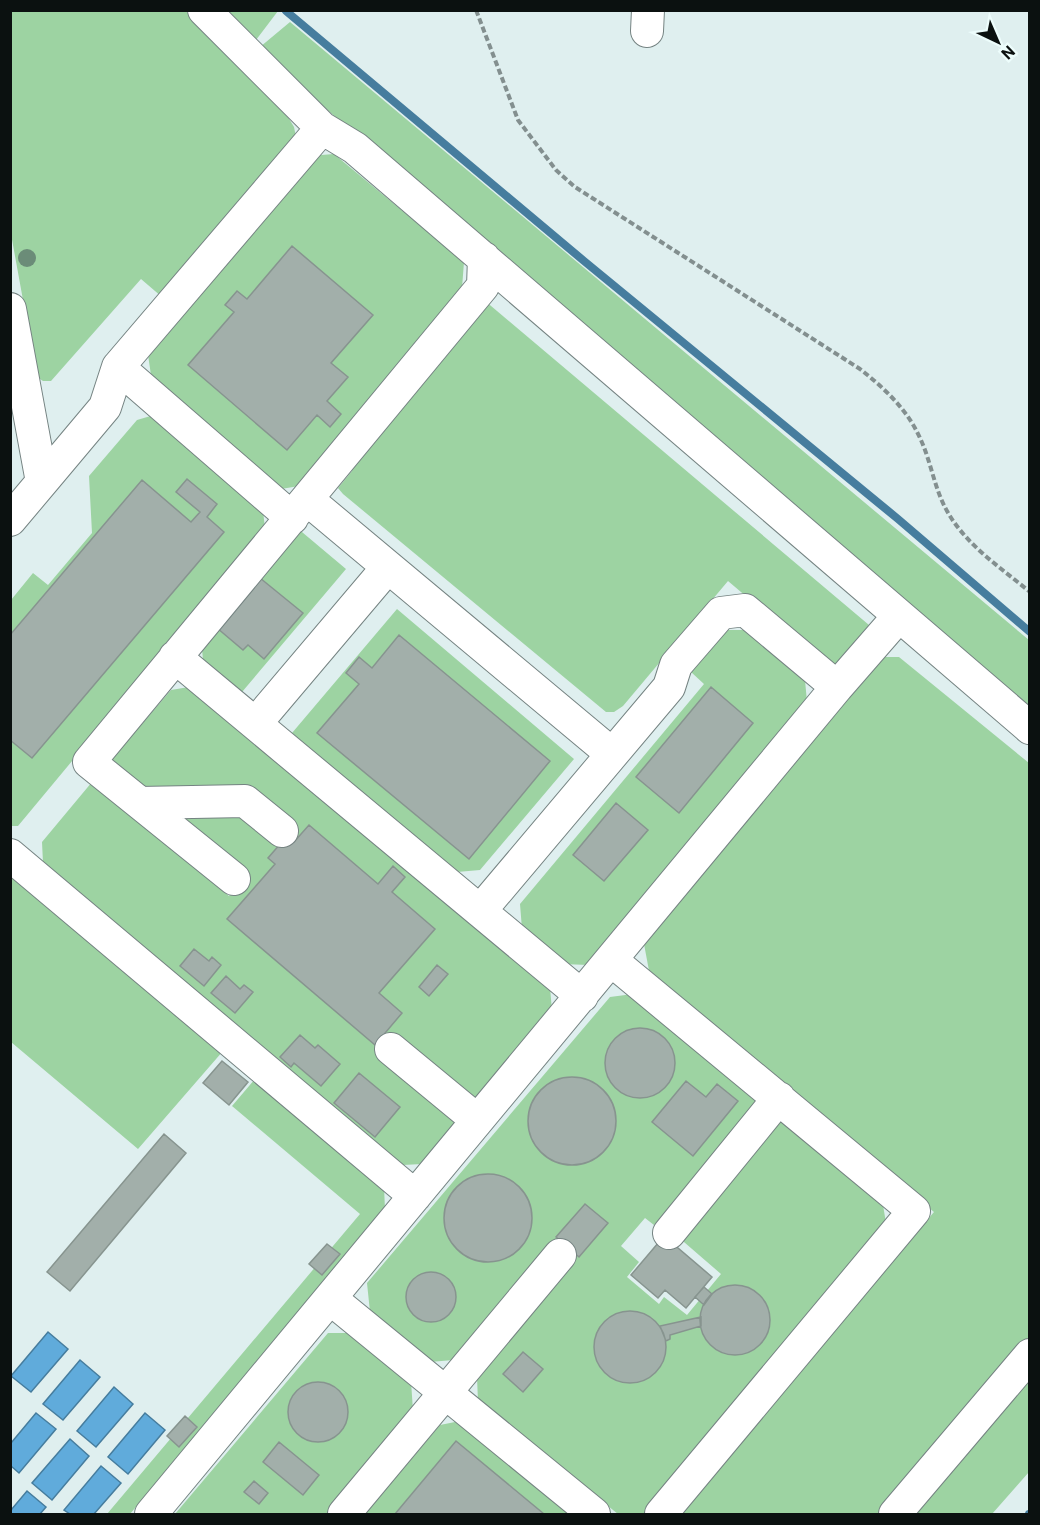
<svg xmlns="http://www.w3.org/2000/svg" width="1040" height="1525" viewBox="0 0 1040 1525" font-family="Roboto,sans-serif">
<rect width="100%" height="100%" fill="#dfefef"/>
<!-- green -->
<path fill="#9dd3a2" d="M10,11H186L288,117L294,127L296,137L162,297L141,279L51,381H43L37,377L11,234Z
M226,11H278L256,40Z
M290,22L1029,640V712L303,89L260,47Z
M334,154L464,262L462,288L299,486L275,490L152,382L147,348L309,156Z
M484,300L869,625L832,669L728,581L623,706L614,712H606L343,494L338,488L352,471L356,451Z
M154,415L263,510L265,529L18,826H11V600L33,573L48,585L92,533L89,476L137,420Z
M296,527L346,569L242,692L203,660L201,638Z
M397,609L574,759L480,870L457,872L292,733Z
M722,630H744L805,680L807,702L589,965L562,964L522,929L520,904L704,684L691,672L693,663Z
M881,657H899L1029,763V1337L880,1514H678L934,1212L650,976L644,944Z
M195,686L550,987L552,1011L422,1164L403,1165L43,863L42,842L92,782L229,896L247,875L168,809L241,808L280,840L288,828L246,794L151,795L111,760L171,690Z
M10,874L223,1051L138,1149L11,1042Z
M633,994L760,1099L654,1225L645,1218L621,1246L639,1262L627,1277L659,1304L664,1297L687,1315L721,1274L677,1236L779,1116L882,1199L886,1223L644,1514H618L478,1402L477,1377L453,1360L430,1362L370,1312L367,1283L610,997Z
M255,1079L384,1186L385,1210L130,1514H107L360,1214L232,1106Z
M328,1333H352L411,1381L413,1411L327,1514H175Z
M1029,1372V1472L992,1514H906Z
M460,1421L572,1514H365L440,1425Z"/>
<!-- water -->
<path fill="#60abdb" stroke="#467d9e" stroke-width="1.5" d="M48,1332L68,1349L31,1392L11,1376Z
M80,1360L100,1377L63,1420L43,1404Z
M114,1387L133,1404L96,1447L77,1431Z
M36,1413L56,1429L19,1473L11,1466V1443Z
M145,1413L165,1430L128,1474L108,1457Z
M70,1439L89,1456L52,1500L32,1483Z
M101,1466L121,1483L94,1514H70L64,1510Z
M27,1491L46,1507L40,1514H11V1510Z"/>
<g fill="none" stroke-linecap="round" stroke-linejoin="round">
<!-- stream -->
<path stroke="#467d9e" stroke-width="8" d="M286,11L584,261L898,519L1030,632
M1029,1514H1030"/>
</g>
<!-- building -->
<path fill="#a2afaa" stroke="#87948f" stroke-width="1.5" d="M292,246L373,315L331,363L348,377L327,401L341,414L330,427L317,415L287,450L188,365L234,312L225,305L237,291L247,299Z
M187,479L217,504L207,517L224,532L32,758L10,740V635L142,480L191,522L200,512L176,492Z
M260,578L303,613L264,659L248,645L243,650L217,628Z
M399,635L550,761L469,859L317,733L359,684L346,673L359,657L372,668Z
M711,687L753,723L679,813L636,777Z
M616,803L648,830L604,881L573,855Z
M309,825L378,884L393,866L405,877L392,892L435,929L379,993L402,1013L375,1045L227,919L275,864L268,858L287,836L294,842Z
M194,949L209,961L212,957L221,965L204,986L180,966Z
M437,965L448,974L429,996L419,987Z
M226,976L240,989L244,985L253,992L235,1013L211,993Z
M605 1063a35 35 0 1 1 70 0a35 35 0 1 1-70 0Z
M300,1035L315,1048L318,1045L340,1064L321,1086L294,1063L291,1067L280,1057Z
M222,1061L248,1082L229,1105L203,1083Z
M359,1073L400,1107L375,1137L334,1103Z
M528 1121a44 44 0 1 1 88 0a44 44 0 1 1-88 0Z
M686,1081L706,1097L717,1084L738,1101L693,1156L652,1122Z
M164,1134L186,1153L70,1291L47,1272Z
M444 1218a44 44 0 1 1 88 0a44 44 0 1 1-88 0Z
M585,1204L608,1223L579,1257L556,1237Z
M664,1236L712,1277L686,1308L665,1290L658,1298L631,1275Z
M327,1244L340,1254L322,1275L309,1264Z
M406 1297a25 25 0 1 1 50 0a25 25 0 1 1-50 0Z
M700 1320a35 35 0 1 1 70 0a35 35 0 1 1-70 0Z
M704,1287L712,1294L704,1305L695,1297Z
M594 1347a36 36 0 1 1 72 0a36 36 0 1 1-72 0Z
M701,1317V1326L670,1335V1339L666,1341L660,1326Z
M523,1352L543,1369L523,1392L503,1374Z
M288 1412a30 30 0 1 1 60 0a30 30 0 1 1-60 0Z
M185,1416L197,1427L179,1447L167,1436Z
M456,1441L544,1514H395Z
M279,1442L319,1475L303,1495L263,1462Z
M254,1481L268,1493L259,1504L244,1492Z"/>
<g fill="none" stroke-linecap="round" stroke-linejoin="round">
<!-- minor casing -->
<g stroke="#758382" stroke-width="34">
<path id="minor" d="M204,10L322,128L355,148L1030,728
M647,31L648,10
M10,309L42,482L10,520
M118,367L292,518
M42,482L105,407L118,367L322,128
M308,500L612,754
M175,657L582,996
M837,687L898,617
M256,723L388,567
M140,803L245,801L282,831
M10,855L415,1196
M234,879L89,762L483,286L484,258
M611,960L914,1211L661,1514
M391,1049L477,1120
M669,1233L779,1098
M331,1299L594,1514
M151,1514L837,687L745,610L721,613L676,665L669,687L480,911
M344,1514L560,1255
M895,1514L1030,1355"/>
</g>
<!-- path -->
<path stroke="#838f8f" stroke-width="4" stroke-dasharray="6 3" stroke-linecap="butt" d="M476,10L518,120L556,170L575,187L860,369C884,388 907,409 920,438C931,461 934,488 947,511C966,545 1001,568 1030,592"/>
<!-- minor -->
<use href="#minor" stroke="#fff" stroke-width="32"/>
</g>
<!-- trees -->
<circle fill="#6b8c78" cx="27" cy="258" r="9"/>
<!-- border -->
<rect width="1040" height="1525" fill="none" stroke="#0b1110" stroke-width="24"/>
<!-- north arrow -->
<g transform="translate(998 42) rotate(136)" stroke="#edfdfc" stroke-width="4.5" paint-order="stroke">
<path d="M0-4.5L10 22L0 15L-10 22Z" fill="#0b1110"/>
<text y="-9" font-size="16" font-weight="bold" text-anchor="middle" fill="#0b1110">N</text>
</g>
</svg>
